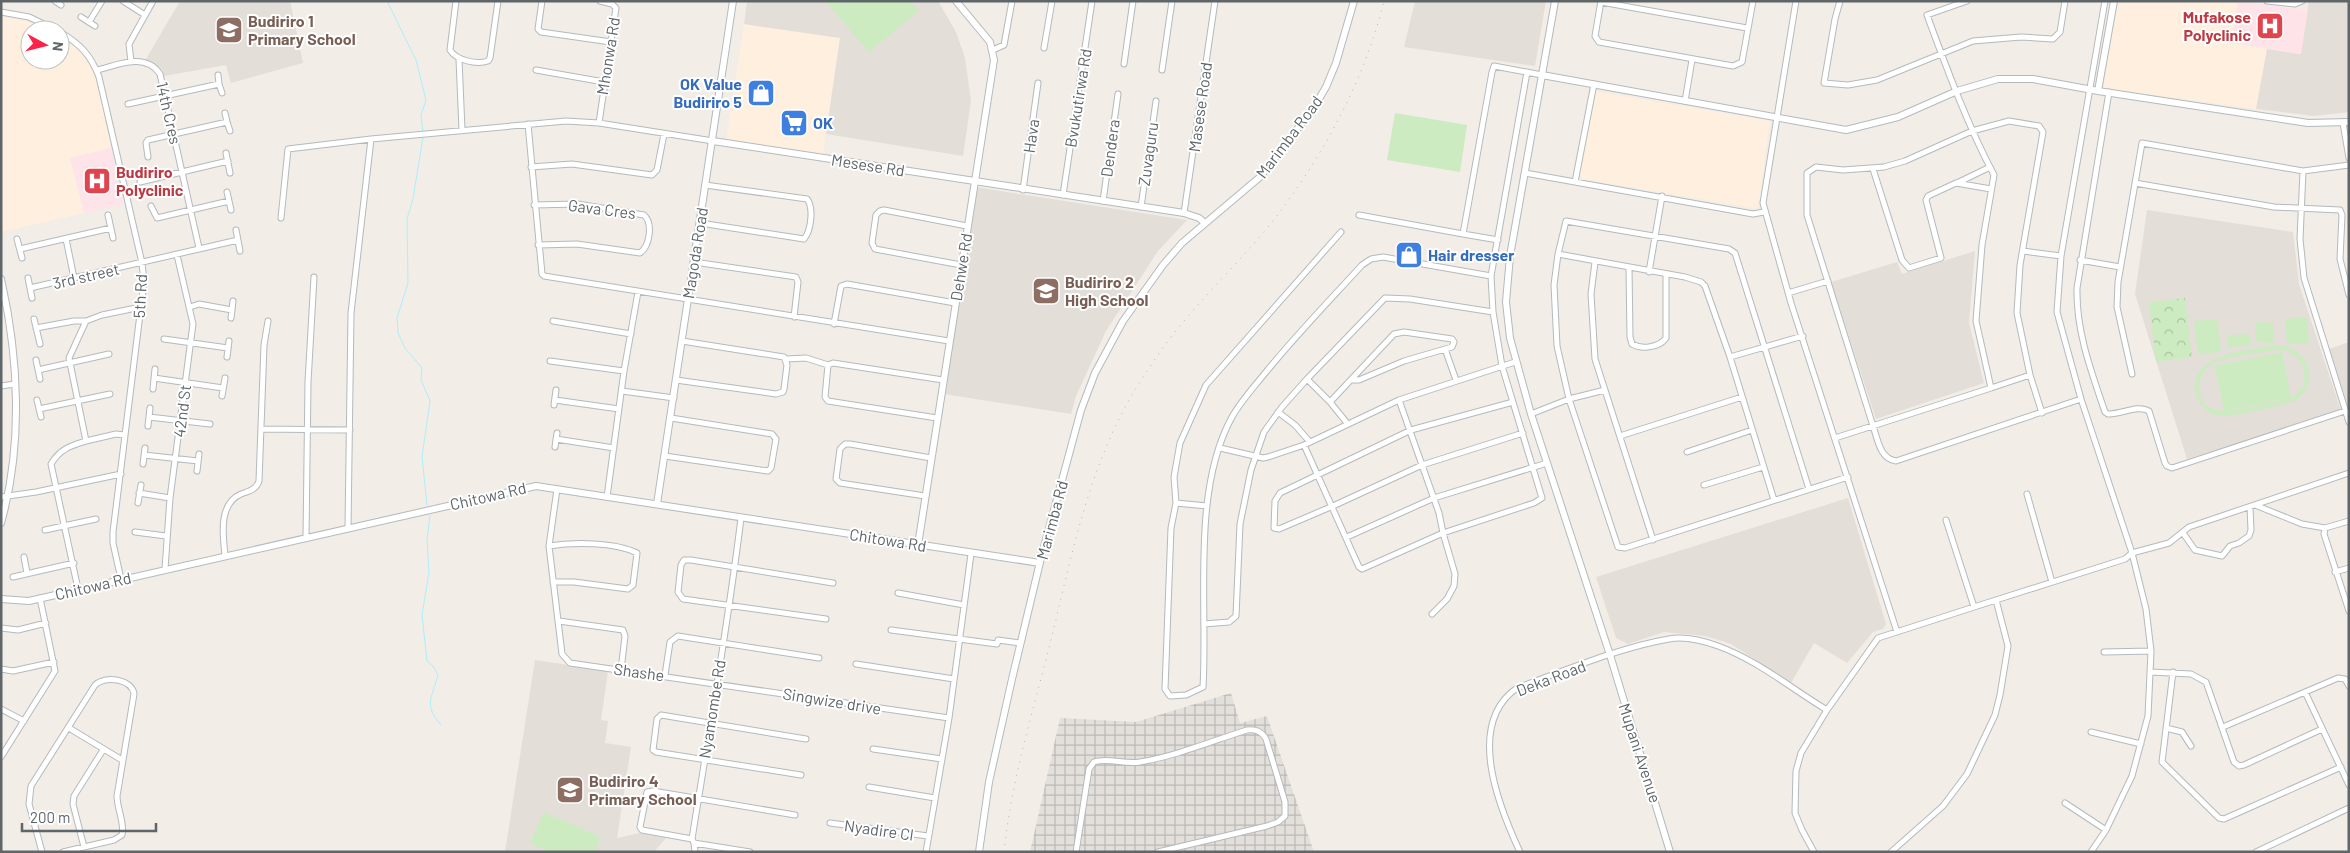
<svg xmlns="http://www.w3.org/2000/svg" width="2350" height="853" viewBox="0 0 2350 853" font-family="Barlow,sans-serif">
<defs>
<pattern id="industrial-grid" width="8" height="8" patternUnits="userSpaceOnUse" patternTransform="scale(1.25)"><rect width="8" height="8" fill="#e3dfdb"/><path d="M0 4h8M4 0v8" fill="none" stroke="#bbb9b6"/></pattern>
<pattern id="park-crowns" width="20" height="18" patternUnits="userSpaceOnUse" patternTransform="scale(1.25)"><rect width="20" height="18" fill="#ccebc1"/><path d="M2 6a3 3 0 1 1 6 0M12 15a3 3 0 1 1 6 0" fill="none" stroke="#a9c2a1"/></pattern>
</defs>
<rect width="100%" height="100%" fill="#f2ede7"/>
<!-- commercial -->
<path fill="#ffefdf" d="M2118,1H2238L2232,43L2267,49L2256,109L2103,88Z
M5,17L38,24L48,30H30V60H60V38L79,49L97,77L111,148L70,158L84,213L1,232V18Z
M744,24L840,38L823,154L726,139Z
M1594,91L1770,121L1758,209L1582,179L1580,174Z"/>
<!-- industrial -->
<path fill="url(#industrial-grid)" d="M1231,693L1240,723L1267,716L1314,852H1030L1060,718L1136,722Z"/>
<!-- education -->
<path fill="#e4ded8" d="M180,1H290L303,63L231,83L226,65L164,76L162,69L146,59Z
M747,1H938L956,32L965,58L971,101L963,156L826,134L840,38L744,24Z
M1415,1H1546L1535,66L1404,47Z
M2309,1H2349V112L2314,116L2256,109L2267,49L2300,54Z
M975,187L1187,220L1158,251L1106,331L1076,396L1071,414L944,394Z
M2147,210L2293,232L2299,284L2341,411L2187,459L2135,294Z
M1975,251L1969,323L1984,383L1876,419L1831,282L1897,262L1902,274Z
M2349,342V415L2329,349Z
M1848,498L1886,624L1883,629L1873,632L1847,663L1814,643L1791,683L1731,644L1706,636L1664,632L1628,644L1616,638L1596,577Z
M535,660L608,671L601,720L608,721L605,743L631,747L617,838L640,833L666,838L654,852H505Z"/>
<!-- medical -->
<path fill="#fee4e8" d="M2238,1L2308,10L2301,54L2232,43Z
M111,148L123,204L84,213L70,158Z"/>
<!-- grass -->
<path fill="#ccebc1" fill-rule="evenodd" d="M825,1H911L919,11L869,52Z
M1395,113L1467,125L1460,172L1387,160Z
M2307,317L2309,343L2287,344L2285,319Z
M2217,319L2221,352L2198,354L2194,321Z
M2256,322L2274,323L2273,343L2255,342Z
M2250,334L2251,346L2228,347V335Z
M2279,345C2305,347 2321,379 2299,398C2290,405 2233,417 2221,416C2214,415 2207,412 2202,406C2197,400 2194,392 2195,384C2197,354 2254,348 2279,345ZM2275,350C2303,348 2317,385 2291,397L2282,352L2215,366L2224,411L2290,398C2279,402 2267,403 2256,406C2236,410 2201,420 2199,388C2199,379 2203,370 2211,365C2225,356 2258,354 2275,350Z
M544,812L601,837L595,852H550L530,843Z"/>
<!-- park -->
<path fill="url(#park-crowns)" d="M2185,298L2192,357L2156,362L2149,302Z"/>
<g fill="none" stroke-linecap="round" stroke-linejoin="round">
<!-- stream -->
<path stroke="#aaefff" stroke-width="1" d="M387,1L416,60L426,100L421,115L423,133
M423,137L413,199L407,219L408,283L397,318L398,333L405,348L422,368L421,380L430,401L422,457L427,505
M430,515L427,540L429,572L422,615L427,661L433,666L438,675C432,698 423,705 441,725"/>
<!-- minor casing -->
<g stroke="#b4babd" stroke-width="7">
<path id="minor" d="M55,1L61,5
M123,1L145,15
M456,1L450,50C456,60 476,65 488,61L490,58L498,1
M542,1L538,29L541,32L611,42
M1601,1L1595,36L1599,42L1733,66L1742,62L1753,1
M1796,1L1763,203L1791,303L1897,632
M1840,1L1835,19L1824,83L1848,85L1877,80L1973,41L2021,37L2053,39L2060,32L2065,1
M2267,1L2295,4L2302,1
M1601,2L1747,28
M1,12L29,17L56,30
M81,17L95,26
M89,22L102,1
M60,32C80,44 91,55 99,77L142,263L144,282L113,532V543L121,579
M1044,48L1052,1
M993,50L1004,45L1012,1
M459,59L462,130
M131,62L129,44L153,1
M1124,64L1133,1
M97,70C118,65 145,52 160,74L199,248
M536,70L604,82
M1162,70L1172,1
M218,75L219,84
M2109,92L2077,288C2076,331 2091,371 2105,412L2108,414C2120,415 2138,404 2149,411L2165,463L2167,466L2172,468L2345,411
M1685,101L1692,60
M128,104L219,84L222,93
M227,122L230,131
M599,123L616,8L612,4L600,1
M2343,123L2349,158
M528,124L542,274L544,276L949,341
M226,153L230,173
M148,157L146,143L148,140L227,122L225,113
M531,167L572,164L652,175L657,170L664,134
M1873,169L1902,260L1909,268L1941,258L1926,200L1928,196L1956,183L1991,189
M2303,171L2349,165
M1525,173L1753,214L1764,212
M140,182L228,161
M1575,182L1594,84
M1957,183L1988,168
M2135,183L2274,207L2340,210L2342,215L2340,259L2349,295
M1023,190L1038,83
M227,192L231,210
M1063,195L1092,1
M1103,201L1118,94
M534,205L578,204L644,215C653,223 650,246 640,253L577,244L538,245
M151,206L157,218L229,201
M1141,207L1156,101
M1184,213L1215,1
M108,215L113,238
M1359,215L1463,234
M281,218L288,149L371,139L566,121L599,123L713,141
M700,223L804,239C811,231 814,208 807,199L705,185
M236,230L240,251
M1341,232L1206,385L1180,443L1174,477L1176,503L1171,528L1165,689L1170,696L1186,695L1203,687C1208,605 1191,491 1232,417C1241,401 1254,387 1266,372C1296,335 1330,300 1362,265L1371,259L1383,257L1491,276
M17,239L22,258
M66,239L74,278
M1498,240L1463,234L1492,72L1494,66L1542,75
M20,249L111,228
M2023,251L2061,256
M1558,254L1685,277L1701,282L1705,286L1730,357
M2080,260L2120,267
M694,262L796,277L798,282L794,317
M1595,262L1591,294L1595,359L1653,540
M961,265L875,249L872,243L876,215L880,211L884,210L967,226
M1629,268L1630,337L1632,344C1642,350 1660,347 1666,338V274
M1649,272L1662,196
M28,278L30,288L238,240
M30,288L32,298
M1788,293L1828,281
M190,307L199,304L232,310
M231,318L233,301
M34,319L40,344
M553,321L631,334
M834,324L841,286L847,284L955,303
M36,328L74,321H86L102,315L141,307
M164,339L228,348
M1445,349L1456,380
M227,357L229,341
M786,359L806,358L828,365
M36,360L40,379
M550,361L624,371
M38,370L109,354
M2132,374L2117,307L2118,282L2142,143L2303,171L2300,239L2304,278L2349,422
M154,378L223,388
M1307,379L1330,402L1347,423
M676,380L776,394L783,392L784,389L787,365L784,357L682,341
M1,386L15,384
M1991,388L2030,375
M153,389L155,369
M622,391L674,398
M222,396L225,378
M37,400L41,417
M555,400L619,409
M1399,400L1439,513L1443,533L1455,574L1454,586L1447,599L1432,614
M1330,402L1394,334L1404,332L1452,339L1454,342L1452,347L1404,361L1359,380H1353
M1513,402L1411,430L1280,493L1275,501L1274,528L1279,529L1333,506L1422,465L1523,433
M554,405L556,390
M39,409L110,394
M1278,412L1295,425L1309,441
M2042,413L2030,375L2017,313L2020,265L2043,132L2039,126L2009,121L1972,131L1905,161L1884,167L1843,170L1816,167L1807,173V215L1873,426C1878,440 1880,459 1896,461L2081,399
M1531,414L1569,399L1605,390
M149,417L210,424
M937,418L828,401L825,397L828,365L833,363L943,380
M148,426L150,408
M263,429L350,430
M1620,436L1742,397
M1835,438L1991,388L1976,321L1982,245L1994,175C1967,124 1947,69 1927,15L1967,1
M556,439L614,448
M86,441L116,434L124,435
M1304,445L1359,567L1362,569L1443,533L1534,503L1542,498L1502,366L1493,312L1491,276L1527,72
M555,447L557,433
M1220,448L1263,458L1268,457L1304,445L1399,400L1515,362
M1687,452L1752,430
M144,455L198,461
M665,456L768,471L771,468L776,439L772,434L671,418
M143,464L145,448
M197,471L199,454
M1704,485L1763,467
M557,489L549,546L562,654L570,663L949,718
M1809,489L1735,253L1729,249L1566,221L1558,254L1554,285L1557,346L1569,399L1618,547L1625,548L1848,477
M139,493L170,498
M2027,494L2052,582
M925,496L840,483L836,479L840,449L845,444H850L931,458
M1,497L36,492L121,474
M607,497L624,371L638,292
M1774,500L1730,357L1803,336
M138,503L141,485
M1176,503L1207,506
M2255,505L2302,524L2325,528
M741,518C728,625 709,732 692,839L694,843L750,852
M1946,520L1974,607L2125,559L2132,553L2169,543L2189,527L2349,473
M2349,521L2325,528L2324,534L2349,611
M348,528L351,313L371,139
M45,530L96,519
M135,532L166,536
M2183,533L2195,550L2222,556L2230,546L2239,543L2249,536L2251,530L2250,507
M1347,537L1434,498L1547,463
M306,538L308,382L314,277
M549,546C573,542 615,542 637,553L633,585L628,589L574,582H553
M225,555C223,536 218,504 241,494C249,491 256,490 259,481L264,345L268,321
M24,557L27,573
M165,569L170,498L193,324L177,255
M2335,572L2349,568
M13,577L74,563
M78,589L51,464C60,449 70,446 86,441L69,358L86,321
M898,593L964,605
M826,619L683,599L678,592L681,565L684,560H691L833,583
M559,621L623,630L625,636L621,670
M1204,624L1229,622L1236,616L1240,524L1251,470L1264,432L1282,407L1307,379L1385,298L1410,299L1493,312
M1,628L18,630L46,623
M891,630L997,644L998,640L1020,643
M2104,652L2151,651
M856,664L954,679
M1,669L13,671L54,662
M2150,672L2191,674L2206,682L2234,762L2239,766L2244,765L2322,729
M2173,672L2162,762L2219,818L2224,819L2341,767
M665,675L670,642L678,636L819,658
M2305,692L2349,785
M1,709L24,721
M2223,727L2338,678L2345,679L2349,686
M69,728L122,760
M2166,728L2182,732L2191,746
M2091,732L2141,744
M873,749L942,759
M1,757L55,671L40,598
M801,775L656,752L653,750L657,719L661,715L806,739
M869,787L935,798
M2065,803L2106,830
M830,823L928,836
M692,839L642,830L640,827L647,792L653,791L795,815
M694,843L695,852
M84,847L73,804L74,796L103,750
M42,852L29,804L31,786L95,685C105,675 132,679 134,694L117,796C117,809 125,823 122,835L114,840L63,852
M926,852L949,718L971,554
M1076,852L1089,769L1094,762C1108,757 1125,765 1140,762C1176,756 1212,741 1247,730C1256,729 1261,731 1266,739L1285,802V816L1278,822L1267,826L1158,852
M1520,852C1499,807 1465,724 1517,688C1564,671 1621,647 1669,639C1684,636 1704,641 1718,646C1757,660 1792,689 1827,710
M1814,852L1802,830L1795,813L1796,771L1801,753L1827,710L1878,638L1974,607
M1891,852L1943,806L1967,774L1995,715L2000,695L2008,646L1996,600
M2091,852L2106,830L2132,776L2148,716L2151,651L2146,609L2132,553L2081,399L2057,312L2061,256L2105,1
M2256,852L2349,808"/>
</g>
<!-- tertiary casing -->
<g stroke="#b4babd" stroke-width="8">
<path id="tertiary" d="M1555,1L1510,256L1506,302L1510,338L1531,414L1610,655L1670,852
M1542,75L1846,130L1898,117L1957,91L1998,79H2033L2098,91L2114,1
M2098,91L2308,123L2349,122
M713,141L1184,213L1199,218L1205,223
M1,279C19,358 23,445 1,523
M657,504L733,1
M918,545L994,60L990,42L956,1
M1,599L29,601L536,486L1040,563
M979,852L989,782L1012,679L1041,558L1081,410L1095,373L1123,321L1163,265L1182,243L1260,177L1313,109L1326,87L1336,63L1354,1"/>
</g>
<!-- minor -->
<use href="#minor" stroke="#fff" stroke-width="5"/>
<!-- tertiary -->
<use href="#tertiary" stroke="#fff" stroke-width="6"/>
<!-- rail -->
<path stroke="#b6b7b8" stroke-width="1" stroke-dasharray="1 6" stroke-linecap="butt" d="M1004,852C1011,784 1031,718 1048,652C1071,561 1088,462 1140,382C1156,356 1176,329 1197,306C1225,274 1256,244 1282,209C1328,147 1365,77 1384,1"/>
</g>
<!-- icons -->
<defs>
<g id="hospital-square" transform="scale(1.4375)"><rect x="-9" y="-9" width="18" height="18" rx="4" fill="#e0444e" stroke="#fff"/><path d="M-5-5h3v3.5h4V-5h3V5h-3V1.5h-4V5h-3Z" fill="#fff"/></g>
<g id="school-square" transform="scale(1.4375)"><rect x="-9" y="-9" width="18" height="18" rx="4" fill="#8d6e63" stroke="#fff"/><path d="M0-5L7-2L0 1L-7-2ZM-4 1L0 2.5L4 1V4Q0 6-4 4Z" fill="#fff"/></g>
<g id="shop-square" transform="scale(1.4375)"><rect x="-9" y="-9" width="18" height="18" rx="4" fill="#3f7fe0" stroke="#fff"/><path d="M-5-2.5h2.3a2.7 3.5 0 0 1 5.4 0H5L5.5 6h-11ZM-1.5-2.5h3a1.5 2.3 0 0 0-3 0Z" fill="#fff"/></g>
<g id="supermarket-square" transform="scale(1.4375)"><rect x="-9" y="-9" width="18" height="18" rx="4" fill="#3f7fe0" stroke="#fff"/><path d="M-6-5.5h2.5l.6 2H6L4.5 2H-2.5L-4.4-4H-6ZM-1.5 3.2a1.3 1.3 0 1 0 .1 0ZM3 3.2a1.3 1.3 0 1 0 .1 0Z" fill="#fff"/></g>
</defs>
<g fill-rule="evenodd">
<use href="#hospital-square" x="2270" y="26"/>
<use href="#school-square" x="229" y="30"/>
<use href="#shop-square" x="761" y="93"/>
<use href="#supermarket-square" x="794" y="123"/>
<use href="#hospital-square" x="97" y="181"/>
<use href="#shop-square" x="1409" y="255"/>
<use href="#school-square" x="1046" y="291"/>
<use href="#school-square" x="570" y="790"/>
</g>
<g text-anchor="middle" stroke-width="4" stroke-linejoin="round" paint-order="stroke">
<!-- health labels -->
<g font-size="16" font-weight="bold" fill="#be3a42" stroke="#fff" text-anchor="end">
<text x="2251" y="23">Mufakose<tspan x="2251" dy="18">Polyclinic</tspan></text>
<text x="116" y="178" text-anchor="start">Budiriro<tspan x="116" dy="18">Polyclinic</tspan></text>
</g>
<!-- education labels -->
<g font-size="16" font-weight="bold" fill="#785e54" stroke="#fff" text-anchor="start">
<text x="248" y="27">Budiriro 1<tspan x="248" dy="18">Primary School</tspan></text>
<text x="1065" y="288">Budiriro 2<tspan x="1065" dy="18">High School</tspan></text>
<text x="589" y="787">Budiriro 4<tspan x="589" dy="18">Primary School</tspan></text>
</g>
<!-- street labels -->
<g font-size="16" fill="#5e6669" stroke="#fff">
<text transform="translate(608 56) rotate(-81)" y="6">Mhonwa Rd</text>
<text transform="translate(1078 98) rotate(-81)" y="6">Bvukutirwa Rd</text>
<text transform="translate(1200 107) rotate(-82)" y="6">Masese Road</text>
<text transform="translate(169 113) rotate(77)" y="6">14th Cres</text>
<text transform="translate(1031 136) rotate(-82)" y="6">Hava</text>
<text transform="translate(1289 137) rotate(-53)" y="6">Marimba Road</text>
<text transform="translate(1110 148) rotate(-82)" y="6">Dendera</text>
<text transform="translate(1148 154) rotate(-82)" y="6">Zuvaguru</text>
<text transform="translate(868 165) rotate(9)" y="6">Mesese Rd</text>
<text transform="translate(602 209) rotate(7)" y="6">Gava Cres</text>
<text transform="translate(695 253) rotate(-81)" y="6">Magoda Road</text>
<text transform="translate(961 267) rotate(-81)" y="6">Dehwe Rd</text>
<text transform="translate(86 276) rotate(-13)" y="6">3rd street</text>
<text transform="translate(140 296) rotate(-87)" y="6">5th Rd</text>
<text transform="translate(182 411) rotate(-83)" y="6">42nd St</text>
<text transform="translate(488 496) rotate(-13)" y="6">Chitowa Rd</text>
<text transform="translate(1052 520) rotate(-75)" y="6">Marimba Rd</text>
<text transform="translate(888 540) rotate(9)" y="6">Chitowa Rd</text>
<text transform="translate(93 586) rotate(-13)" y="6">Chitowa Rd</text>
<text transform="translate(639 672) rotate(8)" y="6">Shashe</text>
<text transform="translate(1551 678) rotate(-21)" y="6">Deka Road</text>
<text transform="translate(832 701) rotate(9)" y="6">Singwize drive</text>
<text transform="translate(712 709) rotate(-81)" y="6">Nyamombe Rd</text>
<text transform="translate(1640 753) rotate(72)" y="6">Mupani Avenue</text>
<text transform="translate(879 830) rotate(8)" y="6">Nyadire Cl</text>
</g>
<!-- shop labels -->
<g font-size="16" font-weight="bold" fill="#366cbe" stroke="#fff" text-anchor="start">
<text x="742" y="90" text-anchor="end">OK Value<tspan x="742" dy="18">Budiriro 5</tspan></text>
<text x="813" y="129">OK</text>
<text x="1428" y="261">Hair dresser</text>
</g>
</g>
<!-- border -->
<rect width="2350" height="853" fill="none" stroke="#5e6669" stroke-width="5"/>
<!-- north arrow -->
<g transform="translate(45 45) rotate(97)"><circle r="24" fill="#ffffff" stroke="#bfc2c3"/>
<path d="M0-4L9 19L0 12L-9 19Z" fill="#fc2349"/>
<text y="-8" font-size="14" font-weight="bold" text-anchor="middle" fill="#5e6669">N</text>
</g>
<!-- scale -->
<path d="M22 823v8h134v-8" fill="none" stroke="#5e6669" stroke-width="2.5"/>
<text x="30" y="823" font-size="15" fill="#5e6669" stroke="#ffffff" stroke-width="4" paint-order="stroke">200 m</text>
</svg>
